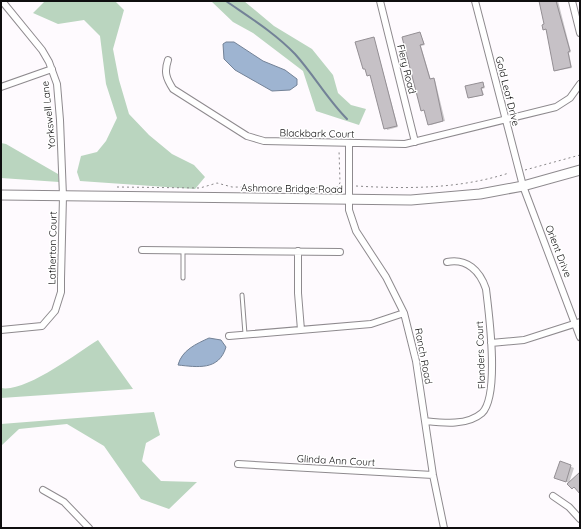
<svg xmlns="http://www.w3.org/2000/svg" width="581" height="529" viewBox="0 0 581 529" font-family="Quicksand,sans-serif">
<rect width="100%" height="100%" fill="#fefafe"/>
<!-- green -->
<path fill="#bad5bf" d="M45,1H115L124,10L113,49L119,80L129,114L149,135L172,154L194,165L205,177L195,189L80,181L77,172L81,156L97,152L106,141L117,118L106,84L100,36L84,20L58,24L33,13Z
M211,1H244L274,26L312,49L333,75L338,93L351,105L366,109L359,125L316,111L303,71L253,33L233,22Z
M1,143L6,144L58,174L59,182L1,178Z
M98,340L133,389L1,398V388C25,393 77,353 98,340Z
M154,412L160,435L146,443L142,461L161,481L197,482L169,509L141,499L104,446L67,424L19,429L1,446V424Z"/>
<!-- water -->
<path fill="#9eb4d1" stroke="#738297" d="M226,42H234L263,61L285,70L297,79V85L290,90L272,91L235,70L224,59L223,44Z
M209,338L221,340L226,347C219,371 197,367 178,365C182,350 196,344 209,338Z"/>
<!-- shadow -->
<path fill="#0003" d="M540,1H558L571,52L569,53L572,68L555,71L547,30L544,29L546,25Z
M420,33L425,45L421,46L431,80H435L445,121L431,125L425,110H421L403,38Z
M374,38L398,127L387,130L371,76L368,75Z
M483,83L485,88L482,89L484,95L469,98L466,87Z
M560,462L574,468L569,483L558,479Z"/>
<g fill="none" stroke-linecap="round" stroke-linejoin="round">
<!-- stream -->
<path stroke="#738297" stroke-width="2" d="M226,1C249,17 275,33 295,54C314,75 327,99 347,119"/>
</g>
<!-- building -->
<path fill="#c6c1c6" stroke="#948f94" d="M539,1H556L570,51L568,52L571,67L554,71L546,29L543,30L542,25L544,24Z
M420,32L424,44L420,45L430,79L434,78L443,121L428,125L424,110L421,111L402,37Z
M374,37L397,126L384,129L370,75L367,76L365,69H363L355,42Z
M483,82L484,87L481,88L483,95L468,98L465,86Z
M560,461L571,465L566,482L554,478Z
M580,472V494L574,487L572,489L567,484Z"/>
<g fill="none" stroke-linecap="round" stroke-linejoin="round">
<!-- service casing -->
<g stroke="#8e8a8e" stroke-width="5">
<path id="service" d="M183,278V250
M242,295L245,334"/>
</g>
<!-- minor casing -->
<g stroke="#8e8a8e" stroke-width="8">
<path id="minor" d="M380,1L415,142
M475,1L523,186L580,337
M572,1L580,33
M168,60C164,72 166,78 173,89L247,136L264,141L405,144L556,107L570,98L580,84
M1,87L52,69
M349,143V210L356,231L386,277L404,313L416,361L433,475L444,528
M142,250L340,252
M298,251V293L301,330
M1,330L42,326L55,311L61,292V279L63,196L60,120L57,84L49,62L42,50L2,1
M229,336L371,324L404,313
M491,343L524,340L580,322
M425,421C443,423 467,426 482,413C500,395 489,314 486,289C480,271 467,258 447,262
M238,464L433,475
M43,490L64,502L89,528
M553,496L569,507L580,519"/>
</g>
<!-- secondary casing -->
<g stroke="#8e8a8e" stroke-width="11">
<path id="secondary" d="M1,195L411,200L480,194L523,186L580,170"/>
</g>
<!-- path -->
<path stroke="#8a888a" stroke-width="1" stroke-dasharray="2 3" stroke-linecap="butt" d="M525,170L580,155
M356,186C408,189 459,189 509,173
M117,187L200,188L217,183L232,187L334,188L337,187L340,183L339,150"/>
<!-- service -->
<use href="#service" stroke="#fff" stroke-width="3"/>
<!-- minor -->
<use href="#minor" stroke="#fff" stroke-width="6"/>
<!-- secondary -->
<use href="#secondary" stroke="#fff" stroke-width="9"/>
</g>
<g text-anchor="middle" stroke-width="3" stroke-linejoin="round" paint-order="stroke">
<!-- street labels -->
<g font-size="10" fill="#0f0e0f" stroke="#fff">
<text transform="translate(407 69) rotate(76)" y="4">Fiery Road</text>
<text transform="translate(508 91) rotate(76)" y="4">Gold Leaf Drive</text>
<text transform="translate(48 115) rotate(-96)" y="4">Yorkswell Lane</text>
<text transform="translate(317 133) rotate(1)" y="4">Blackbark Court</text>
<text transform="translate(292 188) rotate(1)" y="4">Ashmore Bridge Road</text>
<text transform="translate(52 248) rotate(-89)" y="4">Latherton Court</text>
<text transform="translate(559 251) rotate(69)" y="4">Orient Drive</text>
<text transform="translate(480 355) rotate(-92)" y="4">Flanders Court</text>
<text transform="translate(424 356) rotate(79)" y="4">Ranch Road</text>
<text transform="translate(336 460) rotate(3)" y="4">Glinda Ann Court</text>
</g>
</g>
<!-- border -->
<rect width="581" height="529" fill="none" stroke="#0f0e0f" stroke-width="4"/>
</svg>
